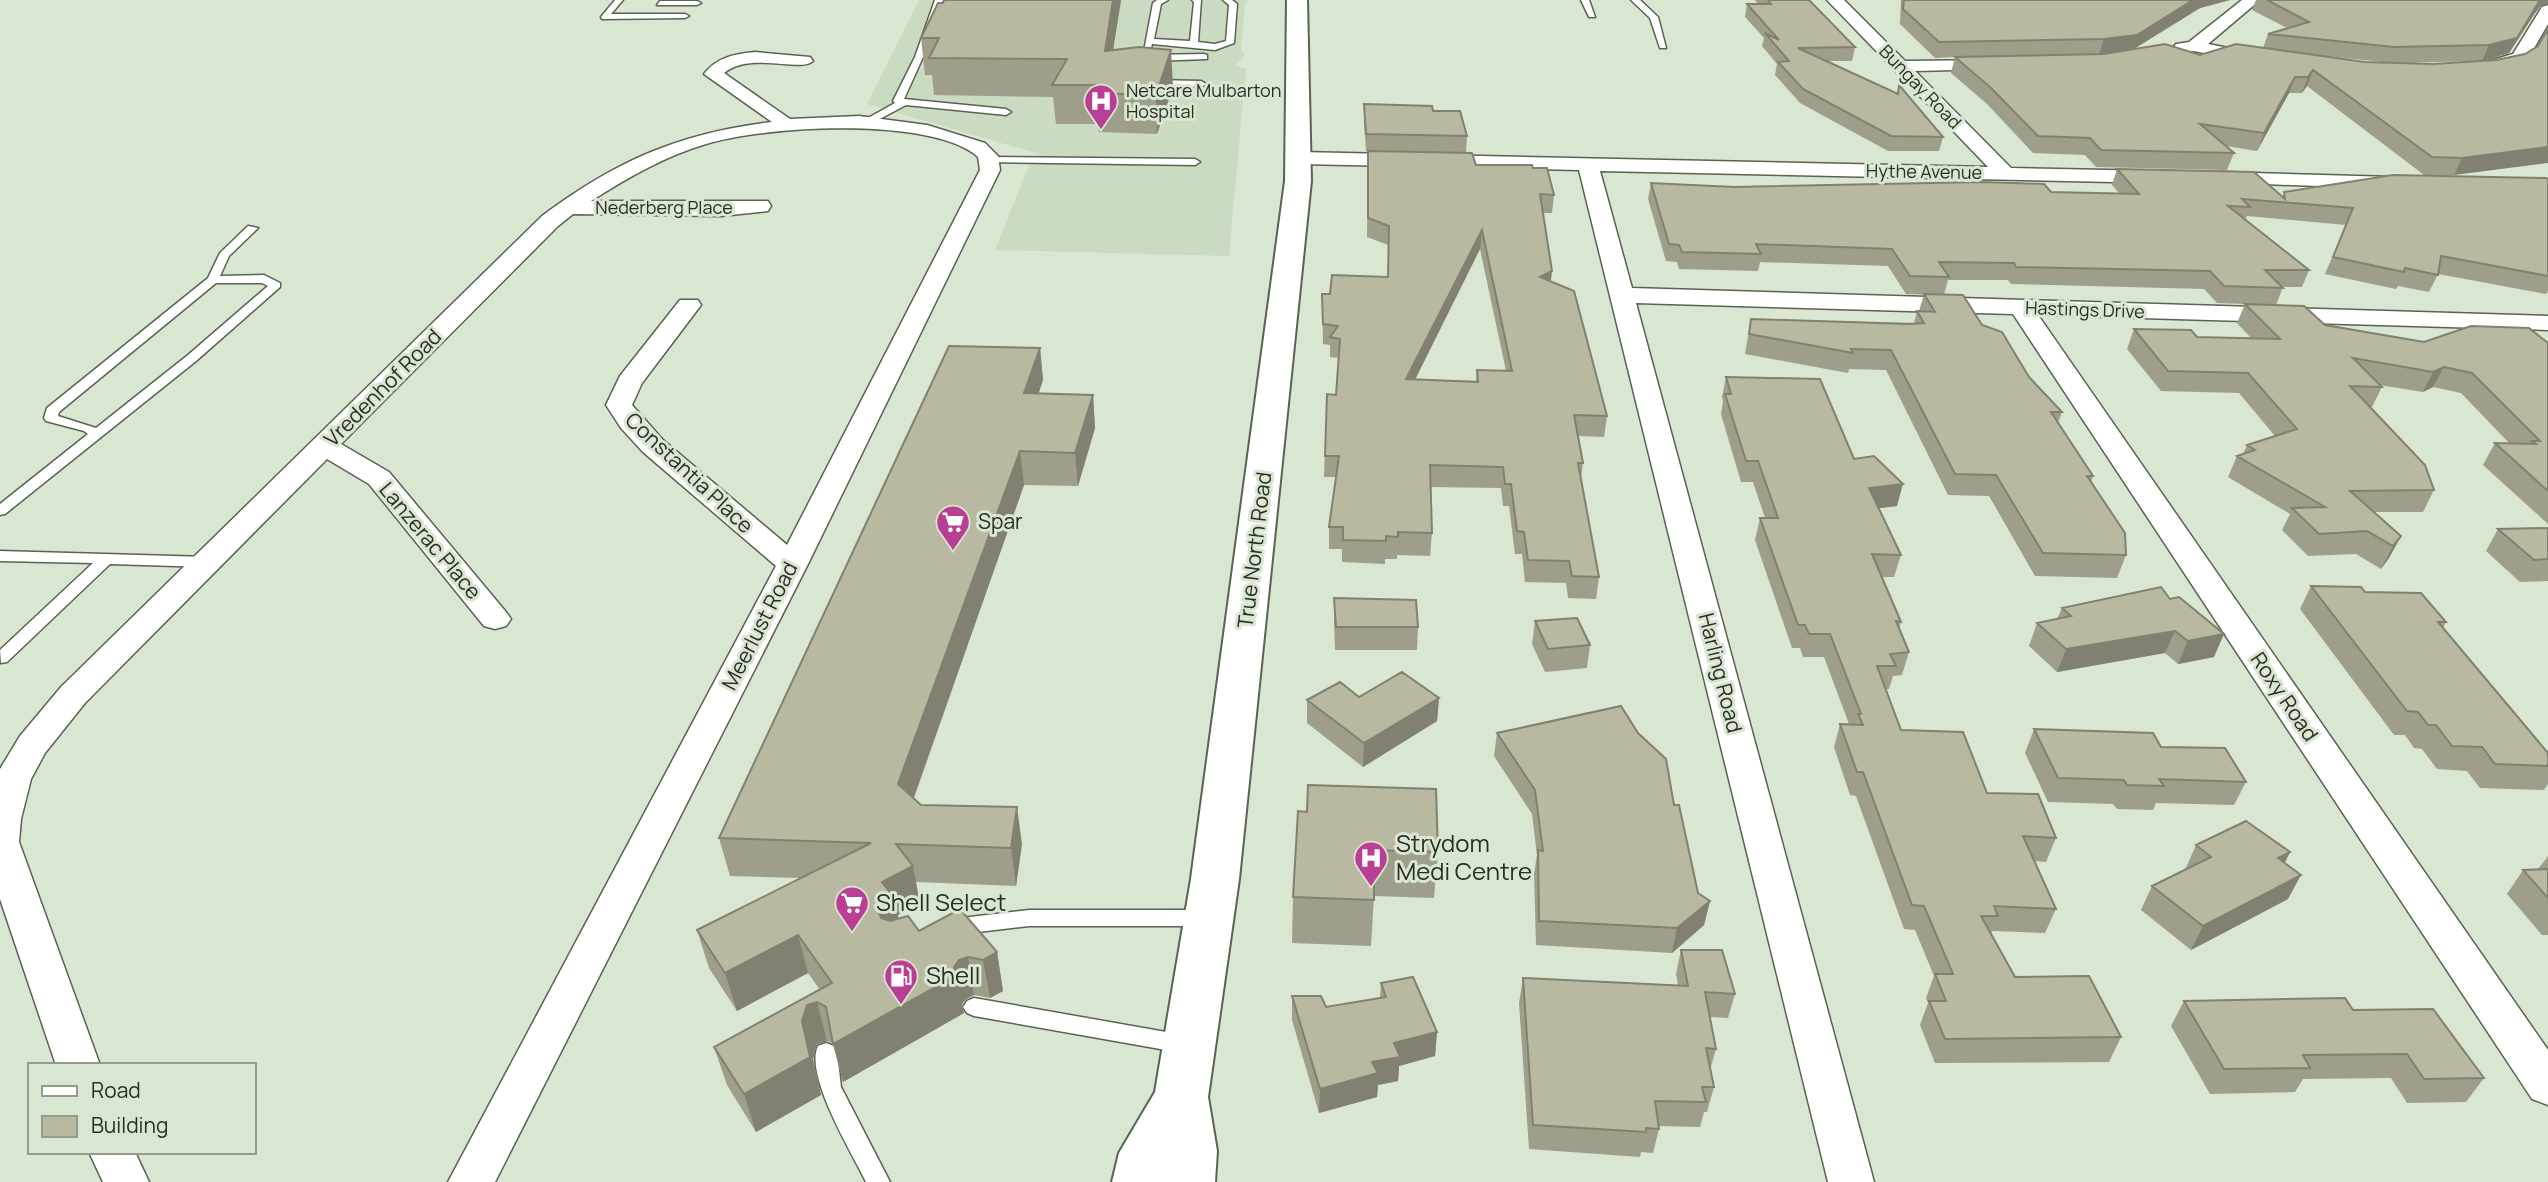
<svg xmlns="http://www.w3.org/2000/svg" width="2548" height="1182" viewBox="0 0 2548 1182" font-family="Manrope,sans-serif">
<rect width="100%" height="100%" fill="#d9e6d1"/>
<!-- built -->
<path fill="#cbdbc1" d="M919,0H1248L1245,4L1241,51L1244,52V57L1235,65L1246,69L1229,256L995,250L1024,177L1033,158L1039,154L867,104Z"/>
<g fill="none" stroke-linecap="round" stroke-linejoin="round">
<!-- service casing -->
<g stroke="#586351" stroke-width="3">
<path id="service" d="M615,0H623L611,14H685L689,16L685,18L602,19L601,17Z
M935,0H943L923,57L904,99L1006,109L1011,112L1006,115L906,105L874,122H868V118L895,103L893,101L915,57Z
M1157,0H1168L1161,4L1154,39L1190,41L1194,2L1192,0H1201L1198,42L1215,44L1226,41L1229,5L1223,0H1232L1237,4L1234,43L1215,50L1152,44L1150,51H1144L1153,3Z
M1581,0H1589L1595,17H1589Z
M1631,0H1640L1658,17L1666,48H1660L1650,18Z
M660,1H697L701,3L697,5H657Z
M1204,54L1207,55V59L1151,61L1147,58L1151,55Z
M1151,80L1201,81L1206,84L1201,87L1148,85V81Z
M991,157L1195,159L1200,162L1195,165L987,162L986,160Z
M248,226L258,228L229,256L220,276L264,275L280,283V287L196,361L5,514L0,515V504L88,434L84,431L46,421L44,418L47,408L208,278L220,253ZM216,283H262L268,286L188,355L96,428L58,416L59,412Z
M0,551L208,557L216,562L208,567L110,564L7,662L1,663L0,650L93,563L0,561Z
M1029,910H1203L1210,913L1213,918L1210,923L1203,926H1029L953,935L946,932L943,927L946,922L953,919Z
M974,998L1183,1035L1191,1038L1194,1044L1191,1050L1183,1053L974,1016L967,1013L963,1007L967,1001Z
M826,1043L834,1046L837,1052L841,1087L890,1182H866C852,1153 804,1075 818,1046Z"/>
</g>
<!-- minor casing -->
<g stroke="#586351" stroke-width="3">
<path id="minor" d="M1827,0H1844L1905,61L2001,60L2004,64L1995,69L1915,71L2011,168L2158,171L2168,177L2158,183L1600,171L1632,288L2548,316V330L2038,315L2548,1050V1105L2532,1099L2013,314L1636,303L1874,1182H1828L1579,170L1300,164L1290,158L1300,152L1988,167Z
M2242,0H2260L2208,44L2264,55L2267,59L2264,63L2258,64L2194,51L2176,52L2173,48L2176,44L2189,42Z
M2548,5V24L2526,62L2484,73L2478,72L2475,68L2478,64L2513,54L2542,7Z
M755,52L810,57L813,61C801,73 750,51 724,73L790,119L859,116L927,125L985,143L998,156L1000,170L808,564L495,1182H448L776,566L643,452L621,428L606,405L620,376L680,300H698L701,305L642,383L632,405L663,440L787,545L980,170L978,157C932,116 763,126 706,144C665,156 627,178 591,201H768L771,206L768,211L721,216L573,214L558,226L341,444L389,472L506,612L511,619L506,626L495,629L484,626L369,484L327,459L85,703L45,753L31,779L21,819L19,842L100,1065H56L0,899V769L20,736L61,687L542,216C616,161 679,133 772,122L704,74C717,57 735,54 755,52Z
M2220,172L2393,177L2403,183L2393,189L2213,182L2210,178L2213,174Z
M89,1152H135L149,1182H103Z"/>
</g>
<!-- secondary casing -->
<g stroke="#586351" stroke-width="4">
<path id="secondary" d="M1287,0H1307L1311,181L1239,879L1208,1097L1217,1151L1215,1182H1112L1119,1153L1155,1092L1191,879L1285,181Z"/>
</g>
<!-- service -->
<use href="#service" fill="#fff" fill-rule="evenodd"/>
<!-- minor -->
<use href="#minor" fill="#fff" fill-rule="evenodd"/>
<!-- secondary -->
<use href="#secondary" fill="#fff" fill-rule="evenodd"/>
</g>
<!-- wall -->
<path fill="#9f9e8a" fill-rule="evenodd" d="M944,0H1121L1113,50L1173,87L1157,134L1099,132L1098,124H1056L1053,97L934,95L932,75H925L921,38Z
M1755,0H1809L1855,47L1852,61H1826L1897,94L1899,85L1943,137L1939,151H1888L1800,103L1775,75L1777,64L1762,46L1764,38L1745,17L1747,4H1758Z
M1901,0H2230L2200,8L2134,49L2200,55L2263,48L2268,34L2287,28L2252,10L2256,0H2548L2535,13L2509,53L2483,61L2496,60L2525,54L2454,175H2424L2307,86L2302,93H2289L2257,151L2226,146L2234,153L2227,170L2096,167L2085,155L2033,153L1987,104L1951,73L1955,57L1935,58L1900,24ZM2327,56L2382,62H2365ZM2475,61L2433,64L2396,63Z
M1364,104L1433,111L1467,136L1466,153L1476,165L1533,168L1554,195L1552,213H1543L1551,282L1607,416L1604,437L1578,436L1583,463L1581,478L1599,577L1596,599L1568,598L1566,583L1525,582L1522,554H1515L1509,506H1503L1501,488L1431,487L1432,533L1430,556L1397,555V559H1385V564L1342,562V549H1329V527L1336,477H1324L1327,394L1336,395L1339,358L1330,357V345L1323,344L1322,294H1330L1388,277V245L1367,237L1368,151H1366L1364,121ZM1480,249L1506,371L1477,370L1476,381L1415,379Z
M2117,169L2283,197L2284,192L2548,179V291L2546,294L2438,274L2429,292L2398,286L2396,289L2325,274L2346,225L2247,216L2245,220L2309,270L2302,287H2283L2276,305L2325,325L2424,342L2548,343V524L2483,465L2495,443L2510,444L2461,393L2433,387L2423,392L2379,385L2382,387L2372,407H2370L2434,490L2423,512H2374L2401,536L2389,558L2381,569L2356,554L2308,556L2282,530L2290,514L2228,477L2237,456L2243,454L2247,445L2275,436L2239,393L2161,391L2127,349L2134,329L2197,337L2252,339L2237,323L2245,304L2217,303L2204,289L2011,284L2008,280H1948L1944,295L1906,294L1888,266L1760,262L1758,271L1679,269L1677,262L1666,261L1648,199L1651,183L1734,187L2119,193L2112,185Z
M1924,294L1982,325L2062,412L2058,423L2093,476L2091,482L2126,555L2117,578L2035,576L1989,496L1948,495L1886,370L1849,369L1848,373L1745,354L1751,319L1914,323L1917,311H1919Z
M1040,348L1043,380L1038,394L1093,395L1095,428L1078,486L1024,485L914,798L921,805L1022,844L1016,886L916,882L920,904L898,915V919L919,931L997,952L1003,991L990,998L974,995L966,999L962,1004L964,1013L843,1082L833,1043L827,1041L817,1044L813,1059L821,1095L756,1132L727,1085L714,1047L820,990L808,973L737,1011L709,968L697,930L801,878L730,876L719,838Z
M1726,377L1854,459L1897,506L1879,508L1901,555L1894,577H1882L1901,622L1899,628L1909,652L1902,675L1893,676L1889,689H1886L1901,730L1987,793L2056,838L2046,862L2034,861L2056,909L2045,933L1992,931L1991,934L2015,977L2121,1037L2109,1062L1935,1063L1920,1025L1928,1003L1926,998L1934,976L1915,930L1904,929L1856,796L1850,795L1834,747L1840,724H1849L1824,657H1803L1800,648H1792L1755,540L1760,518H1765L1753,482H1741L1721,414L1723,402L1722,397Z
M2548,528V581L2520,582L2486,551L2498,529Z
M2311,586L2365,592L2446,622L2443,628L2548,753V784L2544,790L2480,788L2467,771L2437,769L2422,749L2414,748L2405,735H2394L2300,609Z
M2161,587L2214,657L2178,664L2165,653L2057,672L2029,646L2037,623L2057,619L2062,608Z
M1334,598L1418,627L1417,650H1335L1334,621Z
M1535,621L1590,645L1587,668L1545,672L1532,644Z
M1439,698L1437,721L1363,767L1307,723V700Z
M2034,729L2161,747L2246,782L2234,805L2156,803L2153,810L2117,809L2113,804L2048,802L2025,753Z
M1497,733L1674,805L1698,893L1710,901L1704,925L1672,953L1536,945L1534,874L1537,855L1532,814L1494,756Z
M1307,812L1438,852L1434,898L1374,896L1371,946L1292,943L1293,897Z
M2196,845L2290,852L2285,863L2288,899L2191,950L2141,910L2152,886L2185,870Z
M2548,856V935H2542L2507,894L2523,870L2538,869Z
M1681,950L1735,994L1728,1018L1710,1017L1716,1049L1710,1070L1714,1087L1707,1112H1704L1700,1127L1659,1126V1129L1653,1153L1641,1152L1640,1157L1529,1149L1519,1003L1523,978L1678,985L1676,974Z
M1381,983L1437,1032L1435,1056L1399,1066L1398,1081L1378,1085L1377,1097L1319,1113L1292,1020V996L1326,1007L1380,998Z
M2184,1001L2353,1010L2484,1078L2466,1102L2407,1103L2391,1078L2303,1079L2295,1092L2210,1094L2171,1026Z"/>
<!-- shaded-wall -->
<path fill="#828171" d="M1113,0H1121L1107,88L1105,51Z
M2193,0H2230L2200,8L2132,50L2099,54L2104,39Z
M2540,0H2548V4L2540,6L2535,13L2509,53L2482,61L2489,45Z
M1171,50L1173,87L1157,134L1156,95Z
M2313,70L2307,86L2302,93L2308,77Z
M2295,77L2289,93L2257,151L2264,133Z
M2548,147V163L2454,175L2462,158Z
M1482,230L1480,249L1405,400L1406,379Z
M1552,271L1550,290L1540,277Z
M1040,348L1043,380L1028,426L1024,393Z
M2444,367L2433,387L2423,392L2433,372Z
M1093,395L1095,428L1078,486L1075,453Z
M1020,451L1024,485L905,822L898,784Z
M1903,484L1897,506L1864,510L1869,488Z
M2401,536L2389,558L2381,569L2393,546Z
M2175,631L2165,653L2057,672L2066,649Z
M2224,634L2214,657L2178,664L2188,641Z
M1439,698L1437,721L1363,767L1364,743Z
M1017,807L1022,844L1016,886L1011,848Z
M2290,852L2277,876L2278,858Z
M913,866L920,904L898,915L902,936L887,948L878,910L882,882Z
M2301,875L2288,899L2191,950L2203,926Z
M1710,901L1704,925L1672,953L1677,928Z
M798,935L808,973L737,1011L725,973Z
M997,952L1003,991L990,998L983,960Z
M968,957L974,995L966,999L962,1004L964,1013L843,1082L833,1044L954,967L959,960Z
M817,1002L827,1041L817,1044L813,1059L821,1095L756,1132L744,1094L802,1021L807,1005Z
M1437,1032L1435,1056L1399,1066L1398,1081L1378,1085L1377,1097L1319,1113L1320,1089L1372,1062L1394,1043Z"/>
<!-- building -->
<path fill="#b9b8a1" stroke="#828171" stroke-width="2" fill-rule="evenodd" d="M944,0H1113L1105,51L1139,47L1171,50L1156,95L1096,93L1099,85H1052L1067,59L929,58L939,38H921L938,3H943Z
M1768,0H1809L1855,47L1798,48L1898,94L1899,85L1943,137L1891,136L1803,89L1778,62L1789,61L1765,33L1779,40L1747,4H1771Z
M1904,0H2193L2137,35L2104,39L1939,42L1903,9Z
M2267,0H2540L2517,38L2489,45L2394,47L2268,34L2309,22Z
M2548,29V147L2462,158L2432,157L2313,70L2308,77H2295L2264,133L2200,124L2234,153L2101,150L2090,138L2038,136L1991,88L1955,57L2104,54L2165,44L2200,55L2236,44L2365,62L2433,64L2496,60L2525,54L2538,46Z
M1364,104L1432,106L1433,111H1460L1467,136L1366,134Z
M1368,151L1472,153L1476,165H1532L1533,168H1547L1554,195L1540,194L1552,271L1540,277L1574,291L1607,416L1574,415L1583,463H1578L1599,577L1572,576L1569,561L1528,560L1524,532L1517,531L1511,484H1505L1503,467L1430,465L1432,533L1398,532V537L1386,536V541L1343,540V527H1329L1339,456H1325L1327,394L1336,395L1340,339L1330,337L1338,326L1323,324L1322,294H1330L1332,275L1388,277L1389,226L1368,218ZM1482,230L1512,371L1477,370L1478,382L1406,379Z
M2117,169L2254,172L2285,199L2284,192L2393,175L2546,178L2548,179V276L2441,256L2438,275L2405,268L2404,272L2333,257L2353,208L2242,199L2250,207L2228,206L2309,270H2265L2283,288L2224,286L2210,271L2016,267L2014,263L1939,262L1949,277L1910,276L1892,249L1756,244L1761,254L1682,252L1679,245L1669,244L1651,183L1734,187L1983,182L2044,184L2051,192L2139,194Z
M1924,294L1963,295L1982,325L2002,332L2029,377L2062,412H2051L2093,476H2087L2125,533L2126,555L2043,553L1996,475L1955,474L1891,350L1851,349L1853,353L1749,334L1751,319L1909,324L1924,323L1917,311L1935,312Z
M2245,304L2304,306L2325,325L2424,342L2471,326L2529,328L2548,343V491L2495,443L2536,444L2532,441H2540L2472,373L2444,367L2433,372L2353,358L2382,387L2350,386L2425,465L2434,490L2350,491L2401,536L2393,546L2367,531L2319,534L2292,508L2325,507L2237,456L2255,450L2247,445L2297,429L2248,373L2168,371L2134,329L2191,330L2197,337L2280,339Z
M949,346L1040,348L1024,393L1093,395L1075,453L1020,451L898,784L921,805L1017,807L1011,848L896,844L913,866L882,882L894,898L878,910L881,918L890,921L908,916L919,931L960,909L997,952L983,960L968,957L959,960L954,967L957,975L833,1044L826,1007L817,1002L807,1005L802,1021L810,1057L744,1094L714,1047L832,983L798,935L725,973L697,930L871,843L719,838Z
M1726,377L1820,379L1854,459L1874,456L1903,484L1869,488L1901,555L1872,554L1901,622L1896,621L1909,652L1890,654L1896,666H1877L1901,730L1963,732L1987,793L2038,794L2056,838L2023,836L2056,909L1994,906L1998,916H1981L2015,977L2089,976L2121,1037L1945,1039L1929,1001H1946L1935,974H1953L1924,906L1912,905L1863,772H1857L1840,724L1863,725L1858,714H1861L1830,634H1809L1805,625H1798L1760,518H1778L1758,461H1746L1725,394H1731Z
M2548,528V559L2534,560L2498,529Z
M2311,586L2361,587L2365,592L2421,593L2446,622H2438L2548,753V766L2495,764L2482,747L2452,746L2436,725H2428L2418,712L2407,711Z
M2161,587L2170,599L2179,597L2224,634L2188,641L2175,631L2066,649L2037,623L2071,616L2062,608Z
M1334,598L1416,600L1418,627H1336Z
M1577,618L1590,645L1548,649L1535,621Z
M1402,672L1439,698L1364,743L1307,700L1340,682L1359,697Z
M1621,706L1638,733L1666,759L1674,805H1679L1698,893L1710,901L1677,928L1539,921L1538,850L1543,851L1535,790L1497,733Z
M2034,729L2153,733L2161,747L2225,748L2246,782L2159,779L2164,786L2127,785L2124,780L2058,778Z
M1308,785L1436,789L1438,852L1374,850V900L1293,897L1298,811L1307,812Z
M2246,821L2290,852L2278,858L2301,875L2203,926L2152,886L2211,857L2196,845Z
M2548,869V898L2523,870Z
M1681,950H1722L1735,994L1705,992L1716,1049L1706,1048L1714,1087H1702L1706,1102L1655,1101L1659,1129L1646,1128V1132L1533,1125L1523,978L1688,986Z
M1413,977L1437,1032L1394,1043L1400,1057L1372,1062L1378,1073L1320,1089L1292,996H1321L1326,1007L1386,997L1381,983Z
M2345,998L2353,1010L2433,1009L2484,1078L2424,1079L2407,1054L2303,1055L2310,1068L2224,1069L2184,1001Z"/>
<!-- icons -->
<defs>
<g id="hospital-pin" transform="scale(1.75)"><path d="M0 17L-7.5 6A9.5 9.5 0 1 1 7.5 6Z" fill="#b83f94" stroke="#d9e6d1"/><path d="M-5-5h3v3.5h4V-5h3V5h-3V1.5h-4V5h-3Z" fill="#fff"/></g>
<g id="supermarket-pin" transform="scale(1.75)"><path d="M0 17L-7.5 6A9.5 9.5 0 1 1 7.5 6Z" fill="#b83f94" stroke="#d9e6d1"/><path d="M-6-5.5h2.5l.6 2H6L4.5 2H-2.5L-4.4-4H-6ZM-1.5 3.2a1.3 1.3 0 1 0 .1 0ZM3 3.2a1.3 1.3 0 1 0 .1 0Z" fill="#fff"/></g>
<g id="fuel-pin" transform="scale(1.75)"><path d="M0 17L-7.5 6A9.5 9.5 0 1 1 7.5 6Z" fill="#b83f94" stroke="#d9e6d1"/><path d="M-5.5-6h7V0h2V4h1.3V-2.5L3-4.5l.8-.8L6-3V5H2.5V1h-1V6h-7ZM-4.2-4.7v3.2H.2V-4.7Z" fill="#fff"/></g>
</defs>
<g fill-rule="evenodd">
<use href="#hospital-pin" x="1101" y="101"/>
<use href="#supermarket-pin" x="953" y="522"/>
<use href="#hospital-pin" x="1371" y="858"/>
<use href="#supermarket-pin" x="852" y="903"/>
<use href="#fuel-pin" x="901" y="976"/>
</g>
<g text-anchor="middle" stroke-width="6" stroke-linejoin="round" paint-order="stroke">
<!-- far-street labels -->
<g font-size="18" fill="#282d25" stroke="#d9e6d1">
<text transform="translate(1920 87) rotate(46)" y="6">Bungay Road</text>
<text transform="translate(1924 172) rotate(1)" y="6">Hythe Avenue</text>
<text x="664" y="214">Nederberg Place</text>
<text transform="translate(2085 310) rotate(2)" y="6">Hastings Drive</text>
</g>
<!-- far-poi labels -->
<g font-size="18" fill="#282d25" stroke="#d9e6d1" text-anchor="start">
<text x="1126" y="97">Netcare Mulbarton<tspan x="1126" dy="21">Hospital</tspan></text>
</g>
<!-- street labels -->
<g font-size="21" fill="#282d25" stroke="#d9e6d1">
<text transform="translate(383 388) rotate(-45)" y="7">Vredenhof Road</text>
<text transform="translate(689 473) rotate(43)" y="7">Constantia Place</text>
<text transform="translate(430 541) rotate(50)" y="7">Lanzerac Place</text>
<text transform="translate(1255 550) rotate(-83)" y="7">True North Road</text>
<text transform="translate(760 626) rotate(-63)" y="7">Meerlust Road</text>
<text transform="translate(1720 673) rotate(76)" y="7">Harling Road</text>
<text transform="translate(2284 697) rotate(56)" y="7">Roxy Road</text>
</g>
<!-- poi labels -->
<g font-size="21" fill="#282d25" stroke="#d9e6d1" text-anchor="start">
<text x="978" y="529">Spar</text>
</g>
<!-- near-poi labels -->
<g font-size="24" fill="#282d25" stroke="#d9e6d1" text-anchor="start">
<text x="1396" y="852">Strydom<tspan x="1396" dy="28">Medi Centre</tspan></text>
<text x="876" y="911">Shell Select</text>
<text x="926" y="984">Shell</text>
</g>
</g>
<!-- legend -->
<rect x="28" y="1063" width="228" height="91" fill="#d9e6d1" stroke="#929c8c" stroke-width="2"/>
<rect x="42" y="1086" width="35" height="10" fill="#ffffff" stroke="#929c8c" stroke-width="2"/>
<text x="91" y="1098" font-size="21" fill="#282d25">Road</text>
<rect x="42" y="1116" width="35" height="21" fill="#b9b8a1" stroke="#929c8c" stroke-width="2"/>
<text x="91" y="1133" font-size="21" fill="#282d25">Building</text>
</svg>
